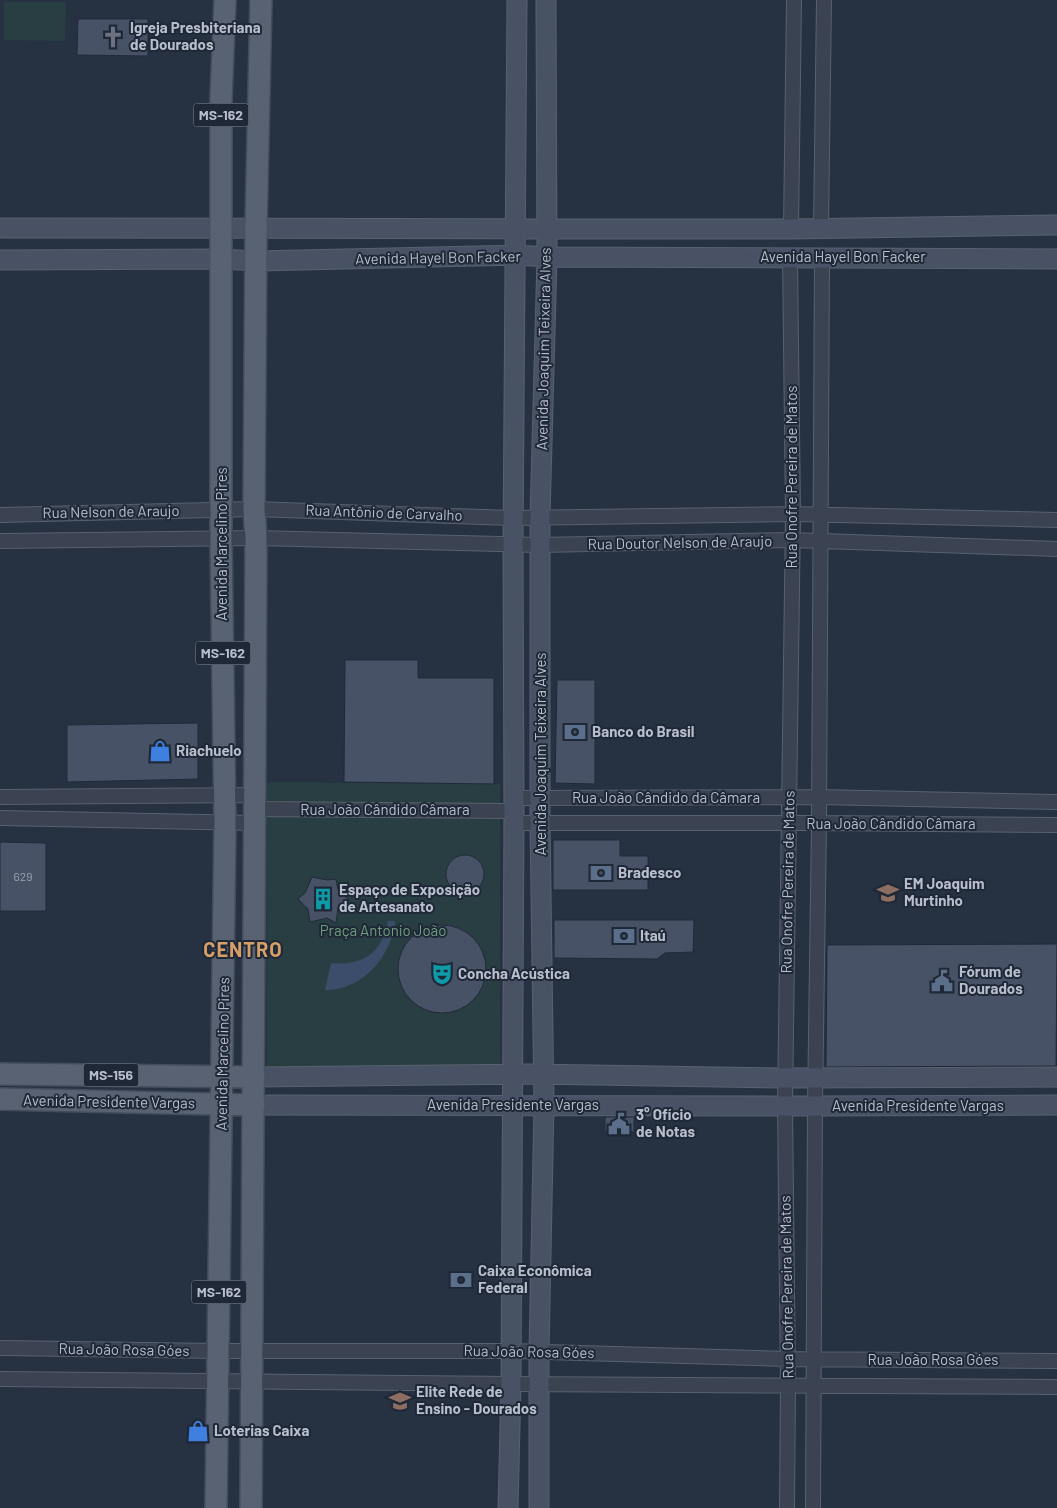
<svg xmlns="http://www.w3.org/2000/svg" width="1057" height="1508" viewBox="0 0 1057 1508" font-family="Barlow,sans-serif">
<rect width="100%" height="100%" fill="#263142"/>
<!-- green -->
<path fill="#283e43" d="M4,2H66L65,41L4,40Z
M266,782L500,784V1065L267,1067Z"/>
<!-- water -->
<path fill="#3c4d6b" d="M388,921H395C392,956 362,991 325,990L331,963C363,966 382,953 388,921Z"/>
<!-- building -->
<path fill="#485266" stroke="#212a39" d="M78,19H148V56L77,55Z
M345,660H418V678H494V784L344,782Z
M557,680H595V784L555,783Z
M198,723V779L67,782V725Z
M553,840H620V856H648V890H553Z
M0,842L46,843V911H0Z
M446 874a19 19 0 1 1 38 0a19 19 0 1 1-38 0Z
M312,877L327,880L336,879L338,890L349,900L338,908L336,923L327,918L310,922L308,909L298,899L305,893Z
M554,920H694L693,952L665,953L657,959L554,958Z
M398 969a44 44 0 1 1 88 0a44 44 0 1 1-88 0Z
M1057,944L1056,1066L826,1067L827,945Z
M605,1117H634V1132H605Z"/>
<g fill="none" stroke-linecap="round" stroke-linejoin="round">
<!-- street casing -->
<g stroke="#59616f" stroke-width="16">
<path id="street" d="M791,229L794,0
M821,229L824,0
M0,515L254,509L513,518L793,514L1057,520
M0,541L256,538L540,545L792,540L1057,549
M0,797L255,795
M514,798L819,797L1057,802
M255,809L514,811
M0,818L255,823
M514,823H819L1057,825
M0,1348L218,1351H511L787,1359L1057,1361
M0,1379L511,1384L1057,1387
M787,1508L788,1386L785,1105L793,514L790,257
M813,1508L815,1106L819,823L822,257"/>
</g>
<!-- secondary casing -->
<g stroke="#59616f" stroke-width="21">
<path id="secondary" d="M0,228L791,229L1057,225
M0,260L221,259L257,261L516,255L547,257L1057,259
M254,1077L531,1074L785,1078L1057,1077
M254,1105L815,1106L1057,1105
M508,1508L511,1384L514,811L513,545L517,0
M539,1508V1352L544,1105L540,823V518L547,257L546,0"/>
</g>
<!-- primary casing -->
<g stroke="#444c5b" stroke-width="24">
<path id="primary" d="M0,1074L254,1077
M0,1099L254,1105
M216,1508L225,823L221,539V99L225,0
M251,1508L256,538L254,509L256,228L261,0"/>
</g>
<!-- street -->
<use href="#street" stroke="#3b4352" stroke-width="14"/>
<!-- secondary -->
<use href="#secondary" stroke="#495265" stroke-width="19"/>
<!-- primary -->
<use href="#primary" stroke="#596272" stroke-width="21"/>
</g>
<!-- icons -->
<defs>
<g id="church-bare" transform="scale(1.725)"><path d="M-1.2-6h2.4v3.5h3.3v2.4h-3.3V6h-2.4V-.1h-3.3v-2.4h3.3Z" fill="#6b7280" stroke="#1f2837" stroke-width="2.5" paint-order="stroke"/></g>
<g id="bank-bare" transform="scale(1.725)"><path d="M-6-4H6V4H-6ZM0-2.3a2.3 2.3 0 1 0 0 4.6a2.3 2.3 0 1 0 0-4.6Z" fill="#5c6f8a" stroke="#1f2837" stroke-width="2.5" paint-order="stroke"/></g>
<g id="shop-bare" transform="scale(1.725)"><path d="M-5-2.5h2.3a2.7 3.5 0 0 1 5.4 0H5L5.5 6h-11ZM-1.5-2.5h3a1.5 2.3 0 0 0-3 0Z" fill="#3f7fe0" stroke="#1f2837" stroke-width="2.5" paint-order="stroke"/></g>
<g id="school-bare" transform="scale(1.725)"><path d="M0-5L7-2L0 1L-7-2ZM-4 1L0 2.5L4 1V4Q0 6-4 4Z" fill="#8d6e63" stroke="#1f2837" stroke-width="2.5" paint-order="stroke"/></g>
<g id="building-bare" transform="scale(1.725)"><path d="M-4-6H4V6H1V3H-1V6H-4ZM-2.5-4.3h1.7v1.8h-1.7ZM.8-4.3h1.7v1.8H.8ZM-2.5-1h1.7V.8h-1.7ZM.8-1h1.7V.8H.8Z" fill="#0f9aa8" stroke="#1f2837" stroke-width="2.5" paint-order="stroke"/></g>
<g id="theatre-bare" transform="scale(1.725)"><path d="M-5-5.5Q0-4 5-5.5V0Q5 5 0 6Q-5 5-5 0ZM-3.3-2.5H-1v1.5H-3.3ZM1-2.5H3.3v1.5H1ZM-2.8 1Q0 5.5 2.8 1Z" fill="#0f9aa8" stroke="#1f2837" stroke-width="2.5" paint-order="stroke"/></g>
<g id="civic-bare" transform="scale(1.725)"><path d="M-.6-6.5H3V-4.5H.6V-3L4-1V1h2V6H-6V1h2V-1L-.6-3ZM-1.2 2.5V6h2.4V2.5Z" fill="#5c6f8a" stroke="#1f2837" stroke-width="2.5" paint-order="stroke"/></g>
</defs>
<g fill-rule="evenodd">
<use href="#church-bare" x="113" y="37"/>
<use href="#bank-bare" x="575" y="732"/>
<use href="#shop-bare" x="160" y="751"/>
<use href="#bank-bare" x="601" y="873"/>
<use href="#school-bare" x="888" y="893"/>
<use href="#building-bare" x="323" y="899"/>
<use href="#bank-bare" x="624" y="936"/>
<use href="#theatre-bare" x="442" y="974"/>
<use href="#civic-bare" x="942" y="981"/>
<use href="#civic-bare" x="619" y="1124"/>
<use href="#bank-bare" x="461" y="1280"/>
<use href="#school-bare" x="400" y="1401"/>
<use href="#shop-bare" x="198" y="1431"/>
</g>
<g text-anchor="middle" stroke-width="4" stroke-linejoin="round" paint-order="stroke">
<!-- number labels -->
<g font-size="12" fill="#9ca3b2">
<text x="23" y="881">629</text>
</g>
<!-- shield labels -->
<g fill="#1f2837" stroke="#8a919f" stroke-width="1">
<rect x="193.5" y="103.5" width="55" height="23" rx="4"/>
<rect x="195.5" y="641.5" width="55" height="23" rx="4"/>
<rect x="83.5" y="1063.5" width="55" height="23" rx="4"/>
<rect x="191.5" y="1280.5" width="55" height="23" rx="4"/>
</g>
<g font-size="14" font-weight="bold" fill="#b8becc">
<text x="221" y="120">MS-162</text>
<text x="223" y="658">MS-162</text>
<text x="111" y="1080">MS-156</text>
<text x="219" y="1297">MS-162</text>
</g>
<!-- poi labels -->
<g font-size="15" font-weight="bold" fill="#b8becc" stroke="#1f2837" text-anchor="start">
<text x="130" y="33">Igreja Presbiteriana<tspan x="130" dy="17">de Dourados</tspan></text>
<text x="592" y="737">Banco do Brasil</text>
<text x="176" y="756">Riachuelo</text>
<text x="618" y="878">Bradesco</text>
<text x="904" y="889">EM Joaquim<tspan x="904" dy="17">Murtinho</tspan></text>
<text x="339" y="895">Espaço de Exposição<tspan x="339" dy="17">de Artesanato</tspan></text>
<text x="640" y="941">Itaú</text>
<text x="959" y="977">Fórum de<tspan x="959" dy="17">Dourados</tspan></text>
<text x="458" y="979">Concha Acústica</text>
<text x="636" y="1120">3° Ofício<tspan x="636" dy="17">de Notas</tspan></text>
<text x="478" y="1276">Caixa Econômica<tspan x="478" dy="17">Federal</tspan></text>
<text x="416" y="1397">Elite Rede de<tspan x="416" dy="17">Ensino - Dourados</tspan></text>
<text x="214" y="1436">Loterias Caixa</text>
</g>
<!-- street labels -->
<g font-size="15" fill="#b8becc" stroke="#1f2837">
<text x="843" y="262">Avenida Hayel Bon Facker</text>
<text transform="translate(438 258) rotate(-1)" y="5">Avenida Hayel Bon Facker</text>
<text transform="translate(544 349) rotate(-89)" y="5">Avenida Joaquim Teixeira Alves</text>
<text transform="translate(792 477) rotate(-90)" y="5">Rua Onofre Pereira de Matos</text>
<text transform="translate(111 512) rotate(-1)" y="5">Rua Nelson de Araujo</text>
<text transform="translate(384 513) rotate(2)" y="5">Rua Antônio de Carvalho</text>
<text transform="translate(680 543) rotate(-1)" y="5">Rua Doutor Nelson de Araujo</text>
<text transform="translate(222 544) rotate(-90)" y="5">Avenida Marcelino Pires</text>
<text transform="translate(541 754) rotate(-90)" y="5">Avenida Joaquim Teixeira Alves</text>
<text x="666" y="803">Rua João Cândido da Câmara</text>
<text x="385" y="815">Rua João Cândido Câmara</text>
<text x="891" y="829">Rua João Cândido Câmara</text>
<text transform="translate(788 882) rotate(-89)" y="5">Rua Onofre Pereira de Matos</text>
<text transform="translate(223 1054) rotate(-89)" y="5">Avenida Marcelino Pires</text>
<text transform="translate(109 1102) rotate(1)" y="5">Avenida Presidente Vargas</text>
<text x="513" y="1110">Avenida Presidente Vargas</text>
<text x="918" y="1111">Avenida Presidente Vargas</text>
<text transform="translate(787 1287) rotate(-91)" y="5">Rua Onofre Pereira de Matos</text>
<text transform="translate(124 1350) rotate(1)" y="5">Rua João Rosa Góes</text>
<text transform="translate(529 1352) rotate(1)" y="5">Rua João Rosa Góes</text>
<text x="933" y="1365">Rua João Rosa Góes</text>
</g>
<!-- park labels -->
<g font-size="15" fill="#6f9d7c" stroke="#1f2837">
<text x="383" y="936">Praça Antonio João</text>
</g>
<!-- district labels -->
<g font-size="20" font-weight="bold" letter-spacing="1" fill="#d69e68" stroke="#1f2837">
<text x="243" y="957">CENTRO</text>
</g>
</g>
</svg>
